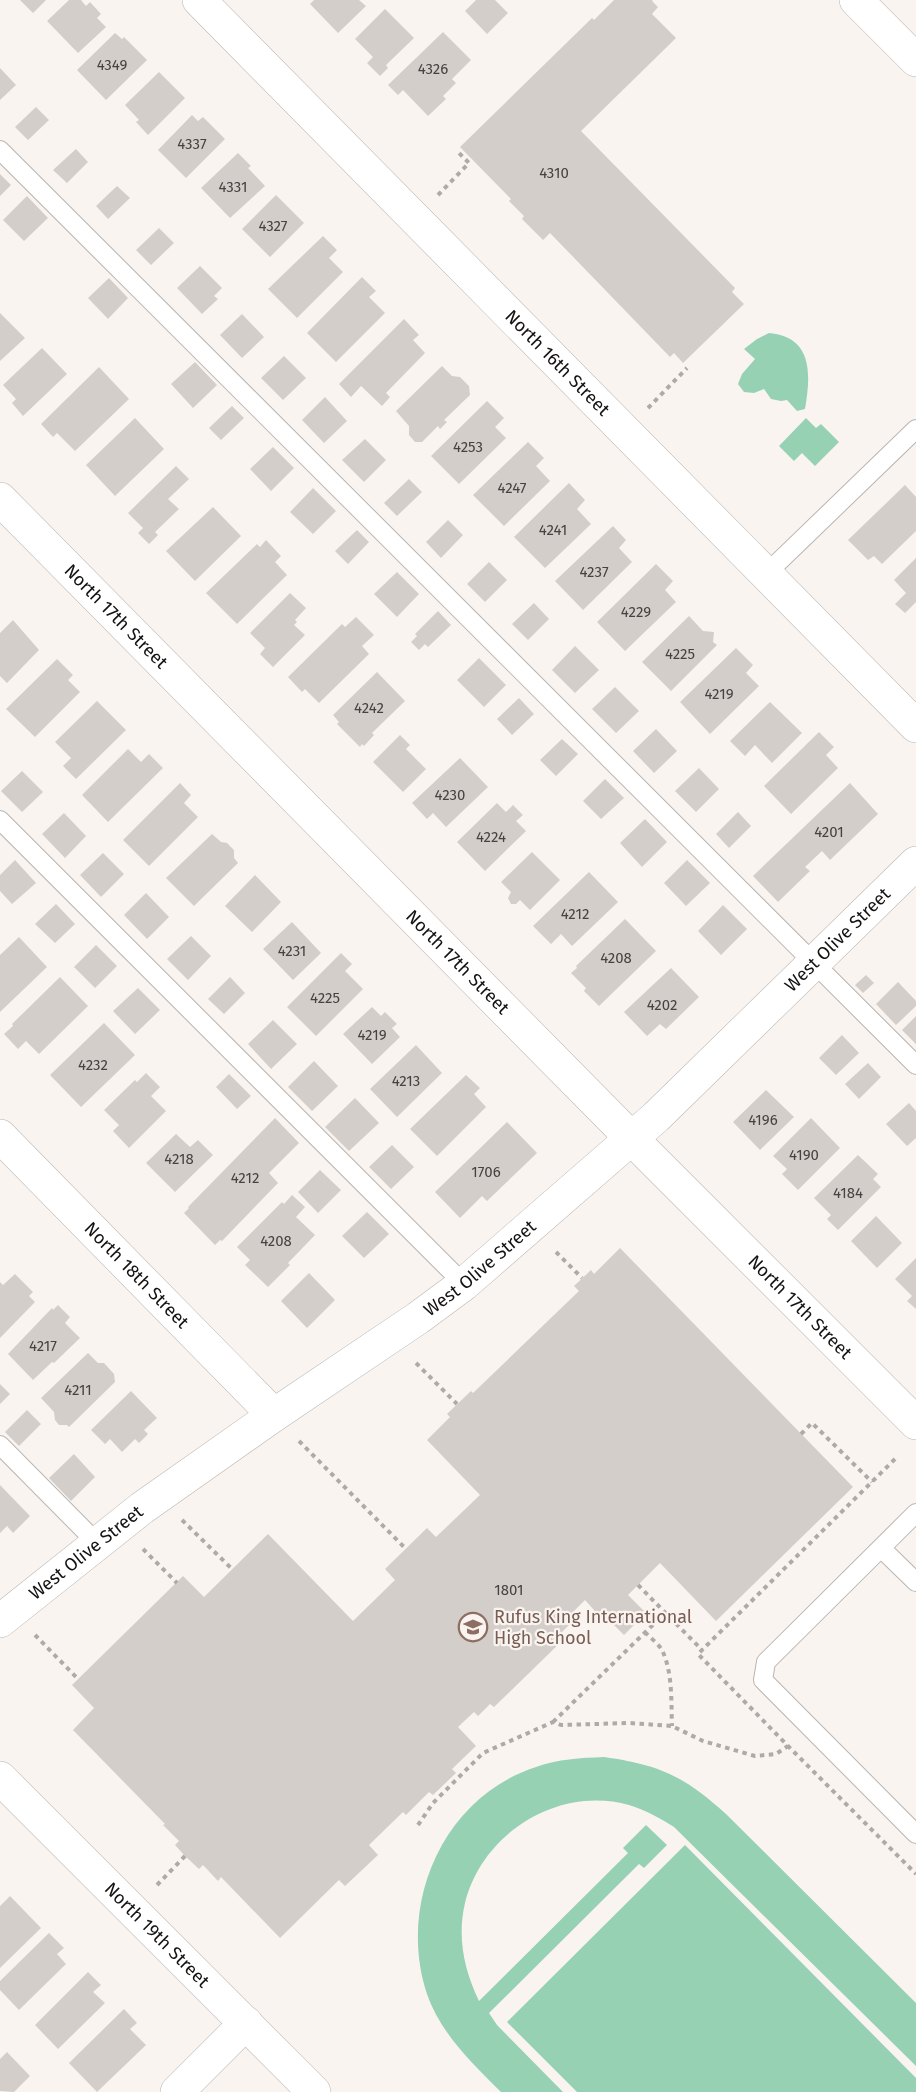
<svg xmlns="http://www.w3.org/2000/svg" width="916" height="2092" viewBox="0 0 916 2092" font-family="'Fira Sans',sans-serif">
<rect width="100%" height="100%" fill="#faf4f1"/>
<!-- green -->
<path fill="#97d1b4" d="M769,333C813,337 811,374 805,409L797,411L787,400L781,401L771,399L764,389L754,393L744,392L738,384L742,374L755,359L744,349L757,339Z
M806,418L816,428L821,424L839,442L815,466L802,453L794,461L779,446Z
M604,1757C660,1765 684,1776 726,1814L916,2003V2066L674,1827C660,1818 645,1810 629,1805C559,1785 482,1833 465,1903C457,1937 464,1970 479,2001L628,1853L623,1848L646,1825L667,1845L644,1868L639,1864L489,2013L497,2025L563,2092H501C472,2063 441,2034 427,1994C397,1904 443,1797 536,1767C558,1759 580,1758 604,1757Z
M685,1845L916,2078V2092H577L507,2022Z"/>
<!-- building -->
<path fill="#d4ceca" d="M20,0H46L33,13Z
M69,0H81L86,6L90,2L101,14L97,18L106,27L78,53L47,21Z
M314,0H359L366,6L338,33L310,4Z
M476,0H495L508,13L487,34L465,11Z
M614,0H653L652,1L658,7L652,14L676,38L581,131L735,288L732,292L744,304L683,363L674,353L670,357L550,233L543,240L522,219L524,216L509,201L511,199L460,147L592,18L594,20Z
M385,9L414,38L386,65L388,68L380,76L367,63L373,57L355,39Z
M443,32L471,60L452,79L456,83L443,96L446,99L428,116L403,90L398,95L388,85Z
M115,33L122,39L124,37L147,60L106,100L77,70Z
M0,68L16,85L0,100Z
M159,72L185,98L148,135L136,122L139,120L125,105Z
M36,107L49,120L28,140L15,127Z
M192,115L198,121L203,117L225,139L186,178L158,150Z
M76,149L88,162L67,183L53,170Z
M238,153L251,166L248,168L265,186L230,218L201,188Z
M0,174L11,185L0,196Z
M117,186L130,198L108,219L96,206Z
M276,195L304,223L270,257L242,229Z
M27,196L48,218L24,241L3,220Z
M159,228L174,243L151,265L136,250Z
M323,236L337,250L329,258L343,272L297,318L268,289Z
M200,266L222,288L214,296L218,299L202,314L177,288Z
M362,277L376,291L369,297L385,313L336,362L307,333Z
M109,278L128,298L108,319L88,298Z
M0,313L25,338L0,361Z
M242,314L264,337L242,358L220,335Z
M404,319L419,335L413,340L425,353L386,393L390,397L382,406L361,386L351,397L339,384Z
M42,348L67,374L23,416L12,403L16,399L3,385Z
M284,356L306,378L283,400L261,378Z
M195,362L217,385L193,408L171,384Z
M442,366L452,376L460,377L469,386L470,395L444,420L447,422L440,429L438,426L422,442H415L409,435V426L396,411Z
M99,367L129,399L75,451L57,433L53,437L41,424Z
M325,397L347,421L324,443L302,420Z
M487,401L504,418L495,427L506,438L459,484L431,456Z
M232,406L244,418L221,440L209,428Z
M135,418L164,449L115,496L86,465Z
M365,439L386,460L364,482L342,460Z
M528,442L544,458L536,466L550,481L504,526L473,495Z
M273,447L294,468L271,491L250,469Z
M176,466L189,479L168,499L179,509L155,532L158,535L149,544L138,533L143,528L128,513Z
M409,479L422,492L397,516L384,503Z
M569,483L585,500L577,509L591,524L545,568L514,537Z
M905,485L916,497V531L882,564L874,556L868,560L848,540Z
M313,488L336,511L313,534L290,512Z
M213,507L241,536L195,581L166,551Z
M448,520L463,535L441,558L426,542Z
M613,526L626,540L619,548L632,562L583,610L555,581Z
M357,530L369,542L348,564L335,551Z
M266,540L281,556L275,562L287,575L237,624L206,593L257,544L260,547Z
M916,558V602L905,613L895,604L906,593L894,580Z
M489,562L507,580L485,602L467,584Z
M656,564L673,581L665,590L676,602L625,651L597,622Z
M397,572L419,594L397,617L374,594Z
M290,593L306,608L295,620L297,622L294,625L305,635L273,667L260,654L265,648L250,633Z
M534,603L549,619L528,640L512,624Z
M438,611L451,625L428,647L425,644L419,650L411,642L417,636L415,634Z
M689,616L703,631L714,632L713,642L717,645L671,691L642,662Z
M356,617L374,635L362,646L369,654L319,703L305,689L302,692L288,677L342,624L345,627Z
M13,620L39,650L7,683L0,676V633Z
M575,646L599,670L575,693L552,670Z
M736,648L753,665L746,673L759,686L710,734L680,702Z
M479,658L506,685L484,707L457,680Z
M57,659L73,675L68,680L80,692L35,737L6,709Z
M377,672L405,701L372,733L374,735L364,746L362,744L360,747L337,724L339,722L333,715Z
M615,687L639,711L616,733L592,709Z
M519,698L534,714L512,735L497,719Z
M97,701L126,730L76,779L63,766L71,758L55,742Z
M770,702L802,733L772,763L755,745L745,756L730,741Z
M656,729L677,751L654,773L633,751Z
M819,732L834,747L826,755L838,768L791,814L764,786Z
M400,735L410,745L406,749L426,769L403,792L373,762Z
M562,739L578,754L556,776L540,760Z
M128,749L141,762L149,754L163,768L108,822L82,795Z
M460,758L488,787L446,827L433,813L427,819L412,803Z
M699,768L719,789L696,812L675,791Z
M22,771L43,792L22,812L1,791Z
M605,779L624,798L601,819L583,801Z
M180,783L191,795L184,803L198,817L149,866L123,840Z
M850,783L878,814L830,860L822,851L805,867L810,871L778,902L753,876Z
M497,803L506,812L513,805L523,815L516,821L526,831L485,871L457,842Z
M738,812L751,826L729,848L716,834Z
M64,813L86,836L65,858L42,834Z
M645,819L667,842L642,867L620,843Z
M212,834L221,842L227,843L234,850V858L238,863L194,906L166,878Z
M532,852L560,880L530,910L520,900L516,904H511L508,898L511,892L501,882Z
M103,853L124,874L101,897L80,875Z
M15,860L36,883L12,904L0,891V875Z
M687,860L710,883L686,906L664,883Z
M589,872L618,902L572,946L561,934L551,944L533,926Z
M255,875L281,902L252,932L225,906Z
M146,893L169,917L147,939L124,915Z
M56,904L75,924L55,943L35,924Z
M723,905L747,929L721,955L698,931Z
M625,919L656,951L599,1006L584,991L586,988L571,973L577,968L576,966Z
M292,922L321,953L293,980L263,949Z
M191,936L211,956L188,980L167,959Z
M19,937L47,967L0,1012V955Z
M96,945L117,966L95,988L74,967Z
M341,953L352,964L345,971L363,989L316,1036L287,1007Z
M671,968L699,997L666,1029L660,1024L647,1036L624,1012Z
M866,975L874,983L863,993L855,985Z
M60,977L88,1006L39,1054L26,1041L18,1049L4,1034L13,1026L12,1024Z
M230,977L245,993L224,1014L208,999Z
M898,982L916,1001V1006L896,1025L876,1004Z
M138,988L160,1010L135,1034L113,1011Z
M372,1007L381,1016L385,1012L397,1024L392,1028L400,1037L372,1064L343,1034Z
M916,1016V1044L902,1030Z
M273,1020L297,1044L271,1069L248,1044Z
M104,1023L135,1055L81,1107L50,1075Z
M842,1035L859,1053L836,1075L819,1058Z
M416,1045L442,1073L397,1117L370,1089Z
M314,1061L338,1086L312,1111L288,1087Z
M868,1063L881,1077L859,1099L845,1084Z
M146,1073L160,1087L151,1096L166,1111L129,1148L113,1131L119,1125L104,1110L135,1080L137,1082Z
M229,1074L251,1096L237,1109L216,1087Z
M466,1075L480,1088L474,1094L486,1107L437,1156L410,1129Z
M766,1090L794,1117L760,1150L733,1122Z
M355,1098L379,1123L349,1151L325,1127Z
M909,1103L916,1111V1138L907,1146L886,1124Z
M275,1118L299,1143L269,1173L278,1183L222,1241L220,1240L215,1245L184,1213L189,1208L188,1207Z
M811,1118L840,1148L798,1190L782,1174L787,1169L773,1156Z
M507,1122L537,1153L487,1201L482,1196L460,1218L435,1192Z
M176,1134L190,1147L198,1140L213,1155L175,1192L146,1163Z
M392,1145L414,1167L391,1189L369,1167Z
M858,1155L878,1174L873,1179L881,1187L838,1230L827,1219L831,1215L814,1198Z
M320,1170L341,1190L318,1213L298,1192Z
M292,1195L305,1207L296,1217L315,1235L288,1263L290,1265L268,1287L245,1265L250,1260L237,1247L282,1202L284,1204Z
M367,1212L389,1234L364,1258L342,1236Z
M876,1216L902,1243L877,1268L851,1241Z
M620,1248L853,1487L716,1621L660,1563L628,1595L646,1613L624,1635L605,1616L602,1619L585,1600L571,1614L575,1619L559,1635L563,1640L494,1707L490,1704L478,1716L474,1712L458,1727L476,1746L452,1769L456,1773L433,1795L429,1792L406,1815L403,1812L369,1845L378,1855L345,1886L339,1880L280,1938L221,1877L218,1881L203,1865L199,1869L185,1856L175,1845L179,1841L163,1825L165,1824L73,1730L94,1708L72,1685L183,1576L204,1597L268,1534L353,1621L395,1580L385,1569L427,1528L436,1537L480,1495L427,1440L450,1417L447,1414L471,1391L473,1393L579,1291L574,1286L591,1270L594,1274Z
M916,1258V1309L907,1301L912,1296L895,1279Z
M309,1273L335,1300L307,1328L281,1301Z
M15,1274L33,1292L29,1296L35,1302L0,1338V1282L3,1285Z
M58,1305L70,1317L65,1323L80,1338L54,1363L52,1362L33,1380L8,1354L52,1308L53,1310Z
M88,1353L98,1363H104L114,1374L115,1382L69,1427L67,1425H59L55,1420L54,1412L41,1398Z
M0,1384L10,1394L0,1404Z
M131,1391L157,1418L144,1430L148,1434L139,1443L135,1439L122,1452L110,1439L105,1444L91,1430Z
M27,1410L41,1424L19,1446L5,1432Z
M74,1454L95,1477L71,1501L49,1478Z
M0,1485L30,1516L13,1533L7,1526L0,1533Z
M10,1896L41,1928L0,1968V1906Z
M49,1933L64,1948L57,1954L66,1964L19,2010L0,1990V1981Z
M88,1972L101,1985L93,1992L105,2003L58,2049L35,2025Z
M124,2009L137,2023L130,2029L146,2045L97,2092L69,2063Z
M7,2052L30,2076L14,2092L0,2091V2059Z"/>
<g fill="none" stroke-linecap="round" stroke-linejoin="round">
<!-- service casing -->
<g stroke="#bab5b1" stroke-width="20">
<path id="service" d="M0,150L916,1065
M766,574L916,429
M0,820L464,1284
M0,1445L98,1544
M916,1513L766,1662L763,1680L916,1834
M881,1548L916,1582"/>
</g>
<!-- minor casing -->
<g stroke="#bab5b1" stroke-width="34">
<g id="minor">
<path id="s1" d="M199,0L916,726"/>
<path d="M856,0L916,60"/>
<path id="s2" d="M0,499L653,1160L916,1423"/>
<path id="s3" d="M0,1136L274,1415"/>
<path id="s4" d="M0,1621L142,1508L274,1415L418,1318L464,1284L656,1117L916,863"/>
<path id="s5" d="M0,1778L314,2092"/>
<path d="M177,2092L246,2023"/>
</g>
</g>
<!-- path -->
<path stroke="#afaaa7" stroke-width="4" stroke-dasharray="4.5 4.5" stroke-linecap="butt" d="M438,195L469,163L456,150
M648,408L687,368
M556,1252L582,1278
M416,1363L457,1404
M801,1434L812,1423L872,1482
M299,1441L406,1549
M895,1459L698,1654L788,1746L916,1874
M182,1520L232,1569
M143,1549L177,1583
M638,1585L702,1650
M645,1632C650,1638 658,1643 662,1650C673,1673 671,1702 672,1726
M35,1635L78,1679
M553,1722L665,1613
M418,1825L433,1803L483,1753L553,1722L561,1725L629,1723L672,1726L703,1741L755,1756L776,1754L788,1746
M157,1885L185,1856"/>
<!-- service -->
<use href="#service" stroke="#fff" stroke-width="18"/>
<!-- minor -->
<use href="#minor" stroke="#fff" stroke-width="33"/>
</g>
<!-- icons -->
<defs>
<g id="school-ring" transform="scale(1.5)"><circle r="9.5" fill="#faf4f1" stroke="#8d6e63" stroke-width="1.5"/><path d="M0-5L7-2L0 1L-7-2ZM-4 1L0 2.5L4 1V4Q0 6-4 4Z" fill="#8d6e63"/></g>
</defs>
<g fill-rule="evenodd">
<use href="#school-ring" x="473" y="1627"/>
</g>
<g text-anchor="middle" stroke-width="4.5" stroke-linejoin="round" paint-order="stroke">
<!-- number labels -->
<g font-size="15" fill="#454240">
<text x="112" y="70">4349</text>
<text x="433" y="74">4326</text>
<text x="192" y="149">4337</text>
<text x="554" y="178">4310</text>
<text x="233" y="192">4331</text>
<text x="273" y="231">4327</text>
<text x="468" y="452">4253</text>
<text x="512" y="493">4247</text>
<text x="553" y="535">4241</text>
<text x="594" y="577">4237</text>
<text x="636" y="617">4229</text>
<text x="680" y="659">4225</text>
<text x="719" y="699">4219</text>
<text x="369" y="713">4242</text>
<text x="450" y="800">4230</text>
<text x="829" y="837">4201</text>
<text x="491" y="842">4224</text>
<text x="575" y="919">4212</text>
<text x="292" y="956">4231</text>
<text x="616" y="963">4208</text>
<text x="325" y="1003">4225</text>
<text x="662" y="1010">4202</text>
<text x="372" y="1040">4219</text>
<text x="93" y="1070">4232</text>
<text x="406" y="1086">4213</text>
<text x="763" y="1125">4196</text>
<text x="804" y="1160">4190</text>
<text x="179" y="1164">4218</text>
<text x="486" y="1177">1706</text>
<text x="245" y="1183">4212</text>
<text x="848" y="1198">4184</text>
<text x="276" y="1246">4208</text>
<text x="43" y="1351">4217</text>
<text x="78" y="1395">4211</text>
<text x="509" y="1595">1801</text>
</g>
<!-- street labels -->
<g font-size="18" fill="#151312" stroke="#faf4f1">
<text dy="6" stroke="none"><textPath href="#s1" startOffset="510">North 16th Street</textPath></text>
<text dy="6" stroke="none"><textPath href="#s2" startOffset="165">North 17th Street</textPath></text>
<text dy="6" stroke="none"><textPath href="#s4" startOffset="1082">West Olive Street</textPath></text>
<text dy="6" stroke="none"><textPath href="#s2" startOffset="651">North 17th Street</textPath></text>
<text dy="6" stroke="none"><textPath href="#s4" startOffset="596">West Olive Street</textPath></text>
<text dy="6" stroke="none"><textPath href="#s3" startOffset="195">North 18th Street</textPath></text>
<text dy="6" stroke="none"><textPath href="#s2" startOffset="1137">North 17th Street</textPath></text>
<text dy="6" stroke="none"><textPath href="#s4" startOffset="110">West Olive Street</textPath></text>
<text dy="6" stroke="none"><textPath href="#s5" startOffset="222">North 19th Street</textPath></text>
</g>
<!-- education labels -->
<g font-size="18" fill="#785e54" stroke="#faf4f1" text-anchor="start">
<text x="494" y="1623">Rufus King International<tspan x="494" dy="21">High School</tspan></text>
</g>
</g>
</svg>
